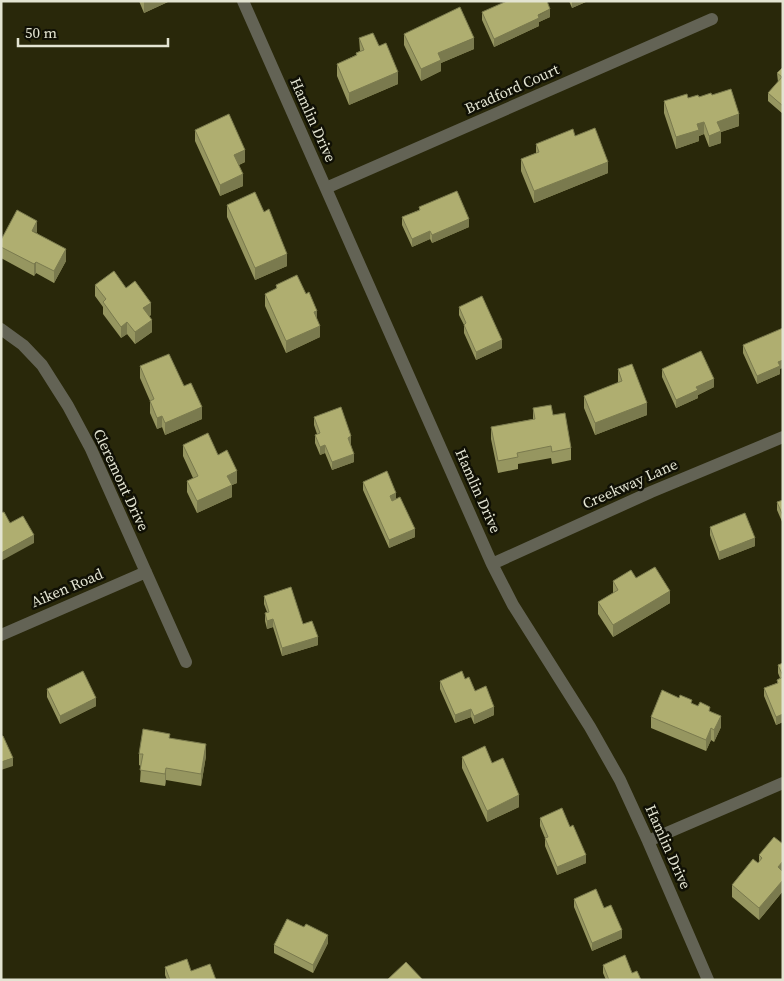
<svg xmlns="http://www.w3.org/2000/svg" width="784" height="981" viewBox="0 0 784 981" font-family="'Source Serif 4',serif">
<rect width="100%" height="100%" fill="#29280a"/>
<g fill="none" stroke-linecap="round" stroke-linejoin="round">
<!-- minor -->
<path stroke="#636355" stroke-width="12" d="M243,1L492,564L513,605L590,727L620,780L648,841L708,980
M326,188L712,19
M1,329L23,345L42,365L68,406L91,449L186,662
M492,564L651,492L783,437
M1,635L146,572
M648,841L783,783"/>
</g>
<!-- wall -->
<path fill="#969660" d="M139,1H170L144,13Z
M569,1H588L572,8Z
M482,12L550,17L539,22V26L494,47L482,20Z
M404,34L474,49L441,63V71L421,81L404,45Z
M359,38L379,46L398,84L349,105L337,76V64L356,55V53L360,51Z
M783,67V114L768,101V93L778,82L777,73Z
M712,95L739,126L721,132V143L709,147L704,134L699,136V141L676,149L664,113V101Z
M195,130L245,162L239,165L243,186L220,196L195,141Z
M536,144L608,173L534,203L521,171V159L536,153Z
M227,205L287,266L255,280L227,217Z
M419,207L469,227L432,243L430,239L412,247L402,225V217L419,210Z
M37,233L66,261L54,283L36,273L34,276L1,258V240Z
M95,285L151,315L149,316L152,332L135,344L127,334L121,338L103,314V307L95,296Z
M276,285L306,294L317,320L320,337L286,353L265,306V294L276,289Z
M459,307L502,348L476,360L464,333V325L459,315Z
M743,345L780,369V374L757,384L743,353Z
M140,366L184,386L202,419L165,435L162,427L157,429L150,413V401L140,378Z
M618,369L647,415L595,435L584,408V396L618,383Z
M662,369L714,387L698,395V398L676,408L662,377Z
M533,408L553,415L571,448V460L552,464L551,458L518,464V469L498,473L491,439V427L533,419Z
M314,417L351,444V445L354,462L332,470L325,453L320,455L315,443V435L317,434L314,425Z
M183,445L218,455L237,483L232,485V497L197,513L187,492V481L193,478L183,456Z
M363,482L396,499L415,537L389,548L363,490Z
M783,500V524L777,510V502Z
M710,527L755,546L719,560L710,535Z
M636,578L670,603L613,637L598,614V602L613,593V581Z
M264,596L303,624L318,645L282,656L273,627L267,629L265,621V613L267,612L264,604Z
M783,663V722L776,725L764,696V688L777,683V680L780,678L778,673V665Z
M465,679L494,715L474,724L471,717L455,723L440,689V681Z
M47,689L96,706L60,724L47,697Z
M692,704L710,711L721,727L714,742L711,740L706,751L651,728V717Z
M170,738L206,756L201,786L166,780L165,786L140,782L141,766L139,765V754Z
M462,757L492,763L519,807L487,822L462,768Z
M540,818L570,827L586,863L557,875L545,846V838L540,826Z
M783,844V891L759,920L732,897V885L758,863L759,862V855Z
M574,899L604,908L622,938L592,951L574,907Z
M328,943L313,973L274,953V945Z
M603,965L632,973L641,980H606L603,973Z
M165,967L191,971L216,980H167L165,975Z"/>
<!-- shaded-wall -->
<path fill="#7a7a4e" d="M144,1H170L144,13Z
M572,1H588L572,8Z
M550,9V17L539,22V26L494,47V39Z
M474,38V49L441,63V71L421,81V69L438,53Z
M398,72V84L349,105V93Z
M739,114V126L721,132V143L709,147V136L717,122Z
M704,122V134L699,136V141L676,149V137L697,124Z
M245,150V162L234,167V155Z
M608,162V173L534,203V191Z
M243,174V186L220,196V185Z
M469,219V227L432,243V235Z
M37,221V233L32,231Z
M430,231V239L412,247V239Z
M66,249V261L54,283V271Z
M287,254V266L255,280V268Z
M36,262V273L34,276V264Z
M151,303V315L143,320V308Z
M317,311V322L314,312Z
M152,320V332L135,344V332Z
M127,322V334L121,338V327Z
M320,326V337L286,353V341Z
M502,340V348L476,360V352Z
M783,360V368L780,369V374L757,384V376L778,362Z
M714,379V387L698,395V398L676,408V400L696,387Z
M647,403V415L595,435V423Z
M202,407V419L165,435V423Z
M162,416V427L157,429V418Z
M351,436V444L348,446V438Z
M325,445V453L320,455V447Z
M354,454V462L332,470V462Z
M237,471V483L232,485V497L197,513V501L227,476Z
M396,493V501L390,504V496Z
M415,529V537L389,548V540Z
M34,535V543L1,561V553Z
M755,538V546L719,560V552Z
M670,591V603L613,637V625Z
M273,619V627L267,629V621Z
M318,637V645L282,656V648Z
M96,698V706L60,724V716Z
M494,707V715L474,724V716Z
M471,709V717L455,723V715Z
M783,714V722L776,725V717Z
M721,716V727L714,742V730Z
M711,728V740L706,751V740Z
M206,744V756L201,786V774Z
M13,758V766L1,770V762Z
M166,768V780L165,786V774Z
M519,795V807L487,822V811Z
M586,855V863L557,875V867Z
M783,861V873L778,867Z
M783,880V891L759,920V908Z
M622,930V938L592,951V943Z
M328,935V943L313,973V965Z"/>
<!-- building -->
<path fill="#afae70" stroke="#7a7a4e" d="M507,1H547L550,9L538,15L539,18L494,39L482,12Z
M460,7L474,38L438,53L441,60L421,69L404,34Z
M373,33L379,46L386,43L398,72L349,93L337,64L357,55L356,53L364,50L359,38Z
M783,67V106L768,93L782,77L777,73Z
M731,89L739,114L717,122L721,131L709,136L704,122L697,124L699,130L676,137L664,101L687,94L688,98L698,95L699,97L711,93L712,95Z
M229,114L245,150L234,155L243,174L220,185L195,130Z
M595,128L608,162L534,191L521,159L539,152L536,144L573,129L575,136Z
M457,191L469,219L432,235L430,231L412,239L402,217L420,210L419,207Z
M255,192L264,212L269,209L287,254L255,268L227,205Z
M17,210L37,221L32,231L66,249L54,271L36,262L34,264L1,247V240Z
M114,271L126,288L135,281L151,303L143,308L152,320L135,332L127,322L121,327L103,302L106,299L95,285Z
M297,275L306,294L309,292L317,311L314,312L320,326L286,341L265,294L277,288L276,285Z
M482,296L502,340L476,352L464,325L466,323L459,307Z
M783,328V360L778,362L780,366L757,376L743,345Z
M701,351L714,379L696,387L698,390L676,400L662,369Z
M169,354L184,386L191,383L202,407L165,423L162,416L157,418L150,401L154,399L140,366Z
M632,364L647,403L595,423L584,396L622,381L618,369Z
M551,405L553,415L565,413L571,448L552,452L551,446L517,453L518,457L498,461L491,427L535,419L533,408Z
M341,407L351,436L348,438L354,454L332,462L325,445L320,447L315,435L320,433L314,417Z
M208,433L218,455L227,450L237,471L227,476L232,485L197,501L187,481L198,476L183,445Z
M387,471L396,493L390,496L392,501L400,497L415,529L389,540L363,482Z
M783,500V516L777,502Z
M4,512L10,523L23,516L34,535L1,553V513Z
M745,513L755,538L719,552L710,527Z
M655,567L670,591L613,625L598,602L618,590L613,581L631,570L636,578Z
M291,587L303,624L312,621L318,637L282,648L273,619L267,621L265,613L269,612L264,596Z
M783,663V676L778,665Z
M83,671L96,698L60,716L47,689Z
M462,671L465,679L469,677L475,691L486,686L494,707L474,716L471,709L455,715L440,681Z
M783,677V714L776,717L764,688L778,683L777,680Z
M662,690L679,698L680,695L692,700L691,703L698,706L700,702L710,707L709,711L721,716L714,730L711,728L706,740L651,717Z
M143,729L170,734L169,738L206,744L201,774L166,768L165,774L140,770L143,754H139Z
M1,736H3L13,758L1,762Z
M485,746L492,763L503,758L519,795L487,811L462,757Z
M562,808L570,827L573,825L586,855L557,867L545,838L548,837L540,818Z
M774,837L783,844V861L778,867L783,872V880L759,908L732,885L753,859L758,863L762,858L759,855Z
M596,889L604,908L611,905L622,930L592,943L574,899Z
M287,919L304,927L306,924L328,935L313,965L274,945Z
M625,955L632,973L637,971L641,980H609L603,965Z
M187,959L191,971L210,964L216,980H170L165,967Z
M406,962L423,980H387Z"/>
<g text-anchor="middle" stroke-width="5" stroke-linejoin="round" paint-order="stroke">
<!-- street labels -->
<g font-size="15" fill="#e3e4d2" stroke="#101005">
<text transform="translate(512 89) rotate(-24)" y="5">Bradford Court</text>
<text transform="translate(313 120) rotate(66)" y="5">Hamlin Drive</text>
<text transform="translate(121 480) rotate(65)" y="5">Cleremont Drive</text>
<text transform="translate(630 484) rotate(-24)" y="5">Creekway Lane</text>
<text transform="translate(478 491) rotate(66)" y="5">Hamlin Drive</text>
<text transform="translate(67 588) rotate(-23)" y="5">Aiken Road</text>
<text transform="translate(668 847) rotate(66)" y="5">Hamlin Drive</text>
</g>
</g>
<!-- border -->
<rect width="784" height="981" fill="none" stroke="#e3e4d2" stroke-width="5"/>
<!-- scale -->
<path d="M18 38v8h150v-8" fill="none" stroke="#e3e4d2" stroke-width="2.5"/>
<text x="25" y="38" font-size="15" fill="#e3e4d2" stroke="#101005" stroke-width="4" paint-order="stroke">50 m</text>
</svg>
